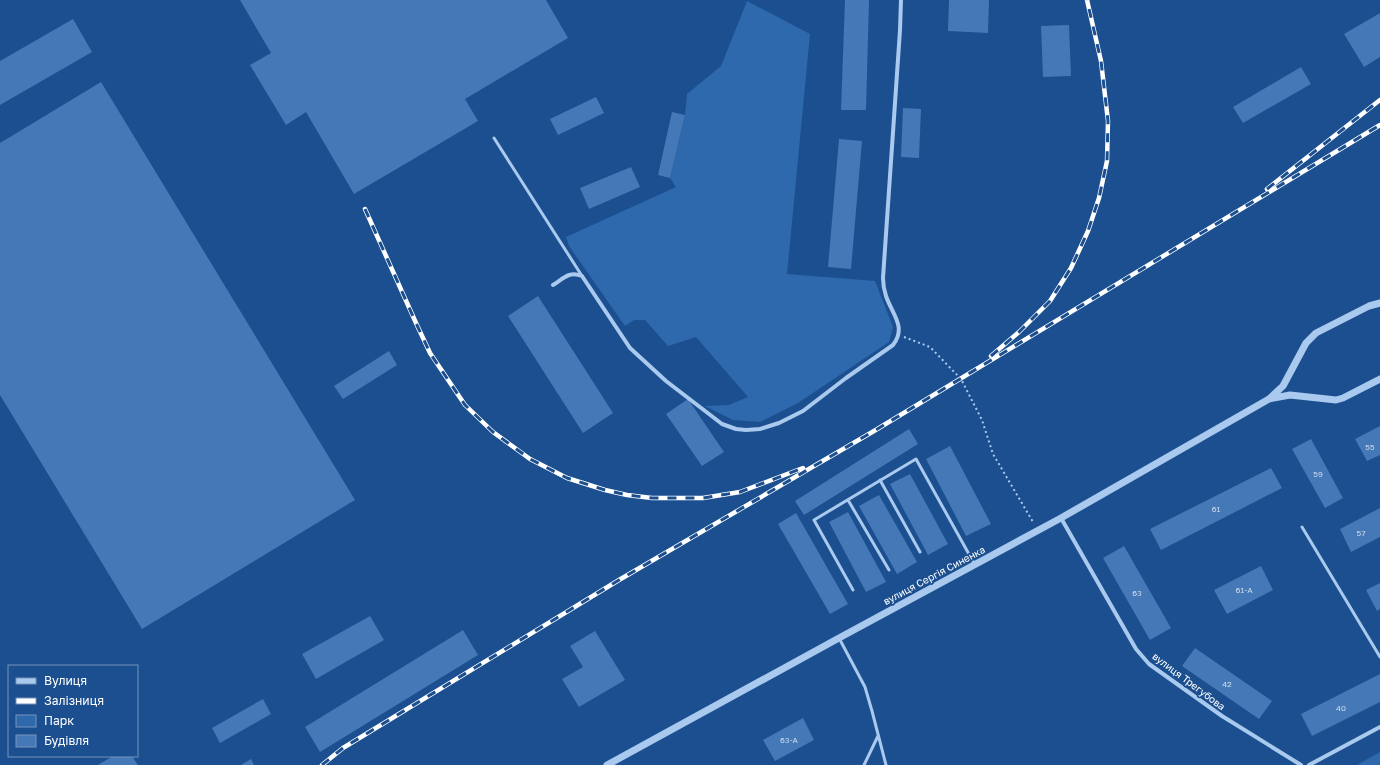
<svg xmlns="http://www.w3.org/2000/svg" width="1380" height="765" viewBox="0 0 1380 765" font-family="'Golos Text',sans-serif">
<rect width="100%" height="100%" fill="#1b4f8f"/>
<!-- green -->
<path fill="#2e69ad" d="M747,1L810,34L787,274L875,281L893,327L889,342L798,403L760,422L733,420L705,406L729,405L748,397L696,337L668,346L645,320H634L625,326L569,246L566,237L676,187L670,178L685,115L687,94L721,66Z
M1380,752V765H1357Z"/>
<!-- building -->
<path fill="#4478b7" d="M240,0H546L568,38L465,99L478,121L354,194L306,112L286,125L250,65L271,53Z
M845,0H869L866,110H841Z
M949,0H989L988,33L948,31Z
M1380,13V57L1364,67L1344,34Z
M73,19L92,52L0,105V61Z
M1069,25L1071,76L1043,77L1041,26Z
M1301,67L1311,84L1243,123L1233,107Z
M101,82L355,500L142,629L0,395V143Z
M596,97L604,113L558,135L550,119Z
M903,108L921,109L919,158L901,157Z
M672,112L685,115L670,178L658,175Z
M839,139L862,141L851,269L828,267Z
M631,167L640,187L589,209L580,188Z
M538,296L613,413L583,433L508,316Z
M389,351L397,365L343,399L334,386Z
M688,399L724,452L702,466L666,414Z
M1380,426V455L1367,461L1355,439Z
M909,429L918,444L804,515L795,501Z
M1311,439L1343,498L1325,508L1292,449Z
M950,446L991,524L966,536L926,459Z
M1271,468L1282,488L1161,550L1150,529Z
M910,474L948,544L928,555L890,484Z
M879,495L917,562L897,574L859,506Z
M1380,508V537L1351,552L1340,529Z
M848,512L886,582L866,592L829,522Z
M796,513L848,604L830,614L778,524Z
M1124,546L1171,628L1150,640L1103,558Z
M1261,566L1273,590L1227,614L1214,590Z
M1380,583V609L1377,611L1366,590Z
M370,616L384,640L316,679L302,654Z
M463,630L478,655L320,752L305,727Z
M595,631L625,680L579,707L562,679L583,667L570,646Z
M1195,648L1272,701L1259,719L1182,666Z
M1380,674V702L1312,736L1301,714Z
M263,699L271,714L220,743L212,728Z
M803,718L814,740L775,761L763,740Z
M113,756H132L138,765H98Z
M251,759L254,765H241Z"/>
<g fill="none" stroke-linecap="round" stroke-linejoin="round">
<!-- path -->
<path stroke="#a9c9ee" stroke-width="2" stroke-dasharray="2 3" stroke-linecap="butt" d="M904,337L930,347L961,379L982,420L993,454L1033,522"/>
<!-- service -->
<path stroke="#a9c9ee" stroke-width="3" d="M494,138L582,276
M880,480L920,552
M848,500L889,570
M1302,527L1380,657
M853,590L814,520L916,459L975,565
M839,638L865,687L872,711L886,765
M864,765L878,736"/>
<!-- minor -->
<path stroke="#a9c9ee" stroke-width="4" d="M553,285C564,278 569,271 582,276L630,348L666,381L722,424L736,429L746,430L760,429L779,423L803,411L846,378L893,345C907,327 892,314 886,296C884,290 883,284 883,278L900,30L901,0
M1061,518L1136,649L1149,664L1222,716L1301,765
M1309,765L1380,727"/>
<!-- tertiary -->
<path stroke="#a9c9ee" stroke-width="7" d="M1269,399L1290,395L1336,400L1343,398L1380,379
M607,765L839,638L1061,518L1269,399L1283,386L1306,343L1316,333L1369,306L1380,303"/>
<!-- rail casing -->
<g stroke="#fff" stroke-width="4.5">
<path id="rail" d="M1267,189L1380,100
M365,209L416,323L430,353L465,405L493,432L530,459L567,478L605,490L627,495L652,498H703L740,492L803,468
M991,356L1019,332L1050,301L1071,268L1088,231L1099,198L1107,161L1108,121L1101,61L1087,0
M322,765L343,748L619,580L874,431L1380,125"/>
</g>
<!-- rail -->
<use href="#rail" stroke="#1b4f8f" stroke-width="3" stroke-dasharray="9" stroke-linecap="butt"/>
</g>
<g text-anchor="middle" stroke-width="3.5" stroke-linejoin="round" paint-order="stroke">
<!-- number labels -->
<g font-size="8" fill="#d0dded">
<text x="1370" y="450">55</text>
<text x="1318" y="477">59</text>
<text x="1216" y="512">61</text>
<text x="1361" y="536">57</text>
<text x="1244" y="593">61-А</text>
<text x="1137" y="596">63</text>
<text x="1227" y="687">42</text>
<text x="1341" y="711">40</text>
<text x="789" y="743">63-А</text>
</g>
<!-- street labels -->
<g font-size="10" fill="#fff" stroke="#1b4f8f">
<text transform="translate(934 575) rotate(-28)" y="4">вулиця Сергія Синенка</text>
<text transform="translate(1189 681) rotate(37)" y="4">вулиця Трегубова</text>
</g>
</g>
<!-- legend -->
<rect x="8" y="665" width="130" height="92" fill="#1b4f8f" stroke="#7695bc"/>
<rect x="16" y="678" width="20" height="6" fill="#a9c9ee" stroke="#7695bc"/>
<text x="44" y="685" font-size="12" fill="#ffffff">Вулиця</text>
<rect x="16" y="698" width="20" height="6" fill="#ffffff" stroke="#7695bc"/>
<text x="44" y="705" font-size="12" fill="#ffffff">Залізниця</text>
<rect x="16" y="715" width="20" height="12" fill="#2e69ad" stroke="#7695bc"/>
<text x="44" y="725" font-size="12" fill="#ffffff">Парк</text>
<rect x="16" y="735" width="20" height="12" fill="#4478b7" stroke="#7695bc"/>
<text x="44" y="745" font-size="12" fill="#ffffff">Будівля</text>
</svg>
